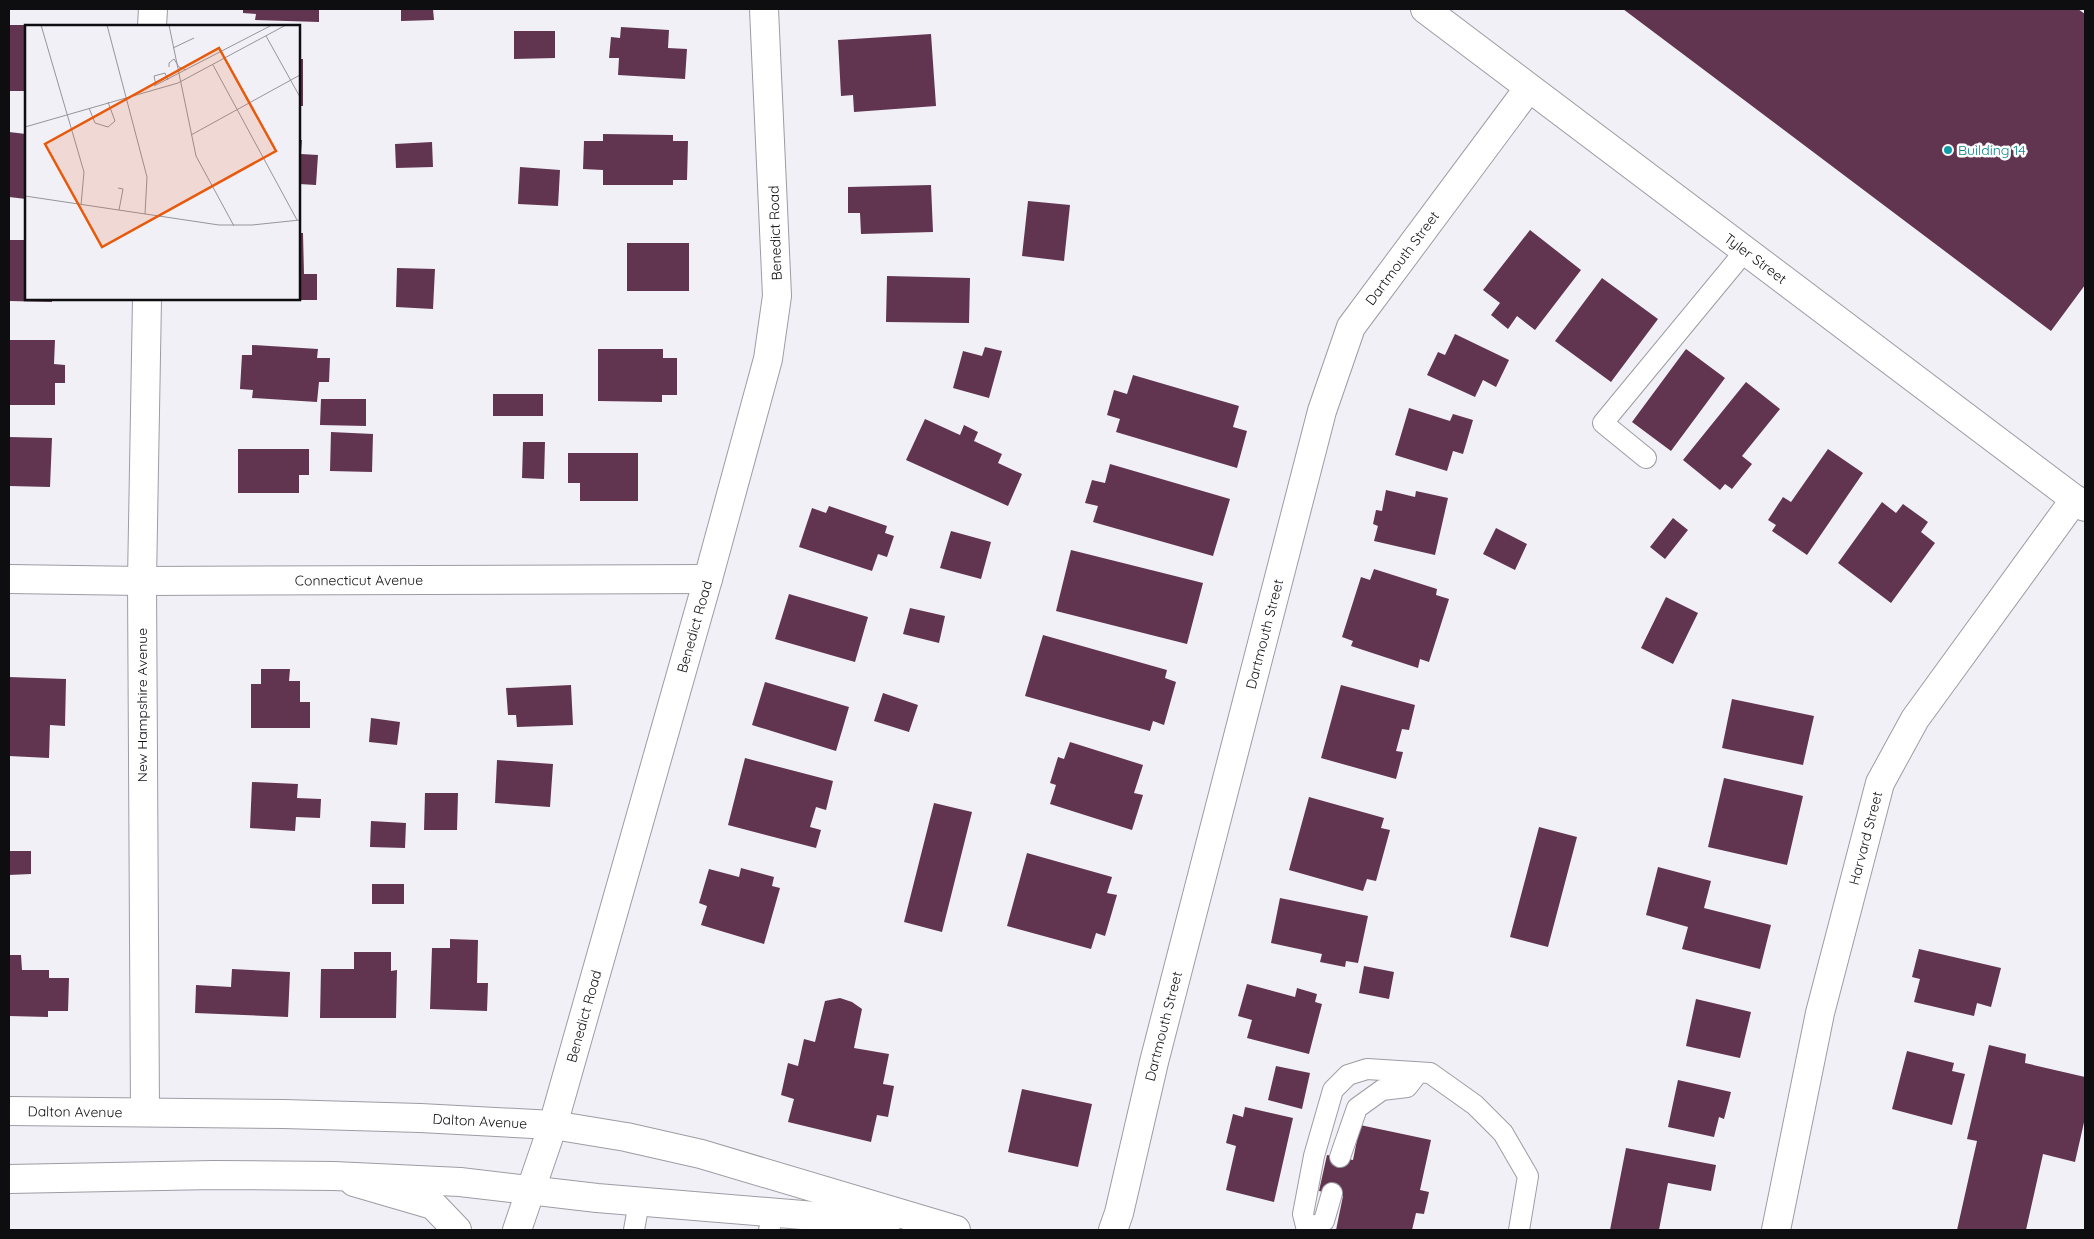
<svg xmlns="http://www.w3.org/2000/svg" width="2094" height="1239" viewBox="0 0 2094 1239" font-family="Quicksand,sans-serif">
<rect width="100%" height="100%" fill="#f1f0f7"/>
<!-- building -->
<path fill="#613550" d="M243,9H319V22L255,20L256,14L243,13Z
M401,9H433L434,20L401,21Z
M1623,9H2078L2085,14V285L2051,331Z
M9,25H26V91H9Z
M621,27L669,30L668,48L687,49L685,79L618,75L619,58H609L611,37L620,38Z
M514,31H555V58L514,59Z
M931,34L936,106L854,112L853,95L841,96L838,40Z
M299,59H303V106H299Z
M9,132L26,134V199L9,197Z
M603,134L673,135V141H688L687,180H673V185H603V170L583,169L584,141H603Z
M299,140H302L301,154L318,155L316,185L299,184Z
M432,142L433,167L396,168L395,144Z
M520,167L560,170L558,206L518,204Z
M931,185L933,232L861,234L860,213H848V187Z
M1028,201L1070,205L1064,261L1022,256Z
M1530,230L1581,270L1535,330L1517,316L1508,329L1491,315L1500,303L1483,290Z
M299,233H303L304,274H317V300H299Z
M9,240H26V299H52V302L9,301Z
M627,243H689V291H627Z
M397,268L435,269L433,309L396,307Z
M887,276L970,278L969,323L886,322Z
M1602,278L1658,319L1611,382L1555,341Z
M1455,334L1509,360L1496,387L1483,380L1475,397L1427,375L1438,352L1445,355Z
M9,340H55L54,364L65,365V383H55V405H9Z
M252,345L318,349L317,358H330L329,382H319L317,402L252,398L253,390L240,389L242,355H252Z
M985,347L1002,351L989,398L953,388L963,351L982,356Z
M598,349H663V358H677V395H662V402L598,401Z
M1686,349L1725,378L1671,451L1632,422Z
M1133,375L1239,406L1233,427L1247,431L1237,468L1116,432L1120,419L1107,415L1114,390L1127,394Z
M1746,382L1780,409L1742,456L1752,464L1732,489L1725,484L1720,490L1683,460Z
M493,394H543V416H493Z
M321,399H366V426L320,425Z
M1409,408L1450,421L1453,414L1473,420L1463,454L1453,451L1447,471L1395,455Z
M925,419L960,435L964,425L978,432L974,441L1002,454L998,463L1022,474L1008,506L906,460Z
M331,432L373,434L372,472L330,471Z
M9,437L52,438L50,487L9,486Z
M523,442H545L544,479L522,478Z
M238,449H309V475H299V493H238Z
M1828,449L1863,473L1807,555L1772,531L1776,525L1768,520L1783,497L1791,502Z
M568,453H638V501H580V483H568Z
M1110,464L1230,499L1213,556L1093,522L1098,506L1085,503L1092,480L1105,483Z
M1386,490L1415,497L1416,491L1448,498L1435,555L1374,541L1378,526L1373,524L1376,510L1382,511Z
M1882,502L1896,513L1903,504L1928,522L1921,532L1935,543L1891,603L1838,563Z
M829,506L887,526L885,533L894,536L887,557L878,554L872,571L799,547L812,508L826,513Z
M1673,518L1688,530L1665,559L1650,547Z
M1496,528L1527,544L1515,570L1483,554Z
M951,531L991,542L981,579L940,568Z
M1071,550L1203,583L1187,644L1056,611Z
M1374,569L1437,589L1436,595L1449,599L1429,662L1420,659L1418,668L1351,646L1353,641L1342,637L1361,577L1370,580Z
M789,594L868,617L855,662L775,639Z
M1666,597L1698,613L1673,664L1641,648Z
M910,608L945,616L939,643L903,634Z
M1043,635L1167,670L1165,678L1176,682L1164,725L1153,721L1150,731L1025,696Z
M261,669H290L289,681H300V702H310V728H251V684H261Z
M9,677L66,679L65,726L50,725L49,758L9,756Z
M765,682L849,707L836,751L752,725Z
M571,685L573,725L517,727L516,715H508L506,688Z
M1341,685L1415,705L1409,730L1402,729L1396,751L1403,752L1396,779L1321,758Z
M883,693L918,705L909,732L874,721Z
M1732,699L1814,716L1803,765L1722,748Z
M371,718L400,722L397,745L369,742Z
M1070,742L1143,765L1134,793L1143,795L1132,830L1050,804L1056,785L1050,783L1058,757L1064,759Z
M745,758L833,781L826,810L816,807L810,827L821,830L816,848L728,825Z
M497,760L553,764L550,807L495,803Z
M1724,778L1803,796L1787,865L1708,847Z
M252,782L298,784L297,798L321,799L320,818L296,817L295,831L250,828Z
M425,793H458L457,830H424Z
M1309,797L1384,818L1381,828L1390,830L1376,881L1367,879L1363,891L1289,870Z
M934,803L972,812L942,932L904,922Z
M371,821L406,823L405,848L370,847Z
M1539,827L1577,837L1548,947L1510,937Z
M9,851H31V874L9,875Z
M1027,853L1112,877L1107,893L1117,895L1105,936L1096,933L1091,949L1007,926Z
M1658,867L1711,881L1704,908L1771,925L1760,969L1682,949L1688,927L1646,915Z
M741,868L774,877L772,886L780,888L764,944L701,925L707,906L699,903L709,869L739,877Z
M372,884H404V904H372Z
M1280,898L1368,916L1358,963L1346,961L1345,967L1320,962L1322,954L1271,943Z
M450,939L478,940L477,983H488L487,1011L430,1009L432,948H450Z
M1919,949L2001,968L1991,1007L1977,1003L1974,1016L1914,1002L1920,979L1912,977Z
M354,952H391V971L397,970L396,1018H320L321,969H354Z
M9,955H21L22,970H49V978H69L68,1011H48V1017L9,1016Z
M1364,966L1394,972L1389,999L1359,993Z
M232,969L290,972L288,1017L195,1013L196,985L231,987Z
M1247,984L1295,997L1297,988L1317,994L1315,1002L1322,1004L1309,1054L1247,1038L1252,1020L1238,1016Z
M840,998L852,1002L862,1009L854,1048L889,1054L883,1084L894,1086L888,1117L877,1115L871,1142L788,1122L794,1099L781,1095L788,1063L798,1066L804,1039L815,1042L825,1001Z
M1696,999L1751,1012L1740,1058L1686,1046Z
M1989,1045L2026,1054L2025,1063L2085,1077V1118L2075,1162L2043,1154L2026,1230H1957L1977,1141L1967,1139Z
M1907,1051L1954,1063L1952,1071L1965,1074L1952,1125L1892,1109Z
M1276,1066L1310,1073L1302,1109L1268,1100Z
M1678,1080L1731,1092L1724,1119L1719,1117L1714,1137L1668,1127Z
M1022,1089L1092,1104L1078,1167L1008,1152Z
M1245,1107L1293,1118L1274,1202L1226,1190L1236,1146L1226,1143L1233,1114L1243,1117Z
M1360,1125L1431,1140L1420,1190L1429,1192L1424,1214L1416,1213L1412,1230H1336L1343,1196L1319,1191L1327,1155L1353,1160Z
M1626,1148L1716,1165L1711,1191L1668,1183L1659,1230H1610Z"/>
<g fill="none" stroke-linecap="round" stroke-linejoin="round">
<!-- lane casing -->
<g stroke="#9d9ca3" stroke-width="22">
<path id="lane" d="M1646,458L1603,423L1745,251
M1340,1157L1357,1108L1382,1090L1407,1087L1418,1073
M634,1230L639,1202
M769,1230L774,1213
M1307,1230L1303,1214L1314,1156L1333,1090L1348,1075L1367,1069L1430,1073L1475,1105L1503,1133L1528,1176L1519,1230
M1310,1230L1324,1221L1332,1193"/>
</g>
<!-- street casing -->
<g stroke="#9d9ca3" stroke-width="30">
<g id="street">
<path d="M152,26L153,9"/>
<path id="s1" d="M9,579L142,581L708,579"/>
<path d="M145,1112L142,581L147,299"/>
<path id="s2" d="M1113,1230L1119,1213L1154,1062L1322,411L1351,327L1528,89"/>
<path id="s3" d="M1776,1230L1820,1013L1880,783L1915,719L2075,499"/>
</g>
</g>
<!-- secondary casing -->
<g stroke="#9d9ca3" stroke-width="30">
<g id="secondary">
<path id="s4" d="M1425,9L2085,507"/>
<path d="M354,1182L433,1205L457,1230"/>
<path id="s5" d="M517,1230L553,1125L708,579L768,359L777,296L764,9"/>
</g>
</g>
<!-- primary casing -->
<g stroke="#9d9ca3" stroke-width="30">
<g id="primary">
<path id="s6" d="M9,1111L284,1114L420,1118L553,1125L626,1137L701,1154L956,1230"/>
<path d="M9,1179L213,1175L334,1176L460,1182L597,1198L887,1222"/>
</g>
</g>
<!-- lane -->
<use href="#lane" stroke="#fff" stroke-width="20"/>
<!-- street -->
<use href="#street" stroke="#fff" stroke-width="28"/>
<!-- secondary -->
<use href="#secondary" stroke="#fff" stroke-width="28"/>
<!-- primary -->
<use href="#primary" stroke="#fff" stroke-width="28"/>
</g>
<!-- markers -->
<circle fill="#0f9aa8" stroke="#fefefe" stroke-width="2" cx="1948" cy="150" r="5"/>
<g text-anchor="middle" stroke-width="5" stroke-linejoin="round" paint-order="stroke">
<!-- culture labels -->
<g font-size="14" fill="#0d838f" stroke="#fefefe" text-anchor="start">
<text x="1958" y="155">Building 14</text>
</g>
<!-- street labels -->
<g font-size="14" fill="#0e0d10" stroke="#fefefe">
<text transform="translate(775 233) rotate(-92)" y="5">Benedict Road</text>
<text dy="5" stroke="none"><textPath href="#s2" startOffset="1020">Dartmouth Street</textPath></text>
<text dy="5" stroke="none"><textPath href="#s4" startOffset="414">Tyler Street</textPath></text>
<text dy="5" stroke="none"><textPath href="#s1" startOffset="350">Connecticut Avenue</textPath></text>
<text dy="5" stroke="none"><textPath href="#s5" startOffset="629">Benedict Road</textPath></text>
<text dy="5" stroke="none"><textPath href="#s2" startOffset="615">Dartmouth Street</textPath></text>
<text transform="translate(142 705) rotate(-90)" y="5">New Hampshire Avenue</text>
<text dy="5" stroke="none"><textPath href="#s3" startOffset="402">Harvard Street</textPath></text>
<text dy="5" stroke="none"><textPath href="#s5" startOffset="224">Benedict Road</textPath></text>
<text dy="5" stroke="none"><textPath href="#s2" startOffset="210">Dartmouth Street</textPath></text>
<text dy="5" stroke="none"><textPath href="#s6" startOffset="66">Dalton Avenue</textPath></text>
<text dy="5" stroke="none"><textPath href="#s6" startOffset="471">Dalton Avenue</textPath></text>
</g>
</g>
<!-- overview -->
<g transform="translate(25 25)">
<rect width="275" height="275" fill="#f1f0f7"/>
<path fill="none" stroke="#96959b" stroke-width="1" d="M16,0L59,147L56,180M82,0L122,152L120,189M144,0L171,131L209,201M241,11L275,72M148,23L169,13M188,40L272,195M144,42V38L149,34L154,42L161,45M131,60L129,51L140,48L143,55M129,61L247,0M64,83L70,98L83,102L90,96L83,77M0,102L153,58L261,0M166,110L275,50M93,163L98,164L94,185M0,171L194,200H227L275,195"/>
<path fill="#e8590c" fill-opacity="0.15" stroke="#e8590c" stroke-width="2.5" d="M194,23L251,126L77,222L20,119Z"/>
<rect width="275" height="275" fill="none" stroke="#0e0d10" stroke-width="2.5"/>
</g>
<!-- border -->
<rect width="2094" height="1239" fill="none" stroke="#0e0d10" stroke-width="20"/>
</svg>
